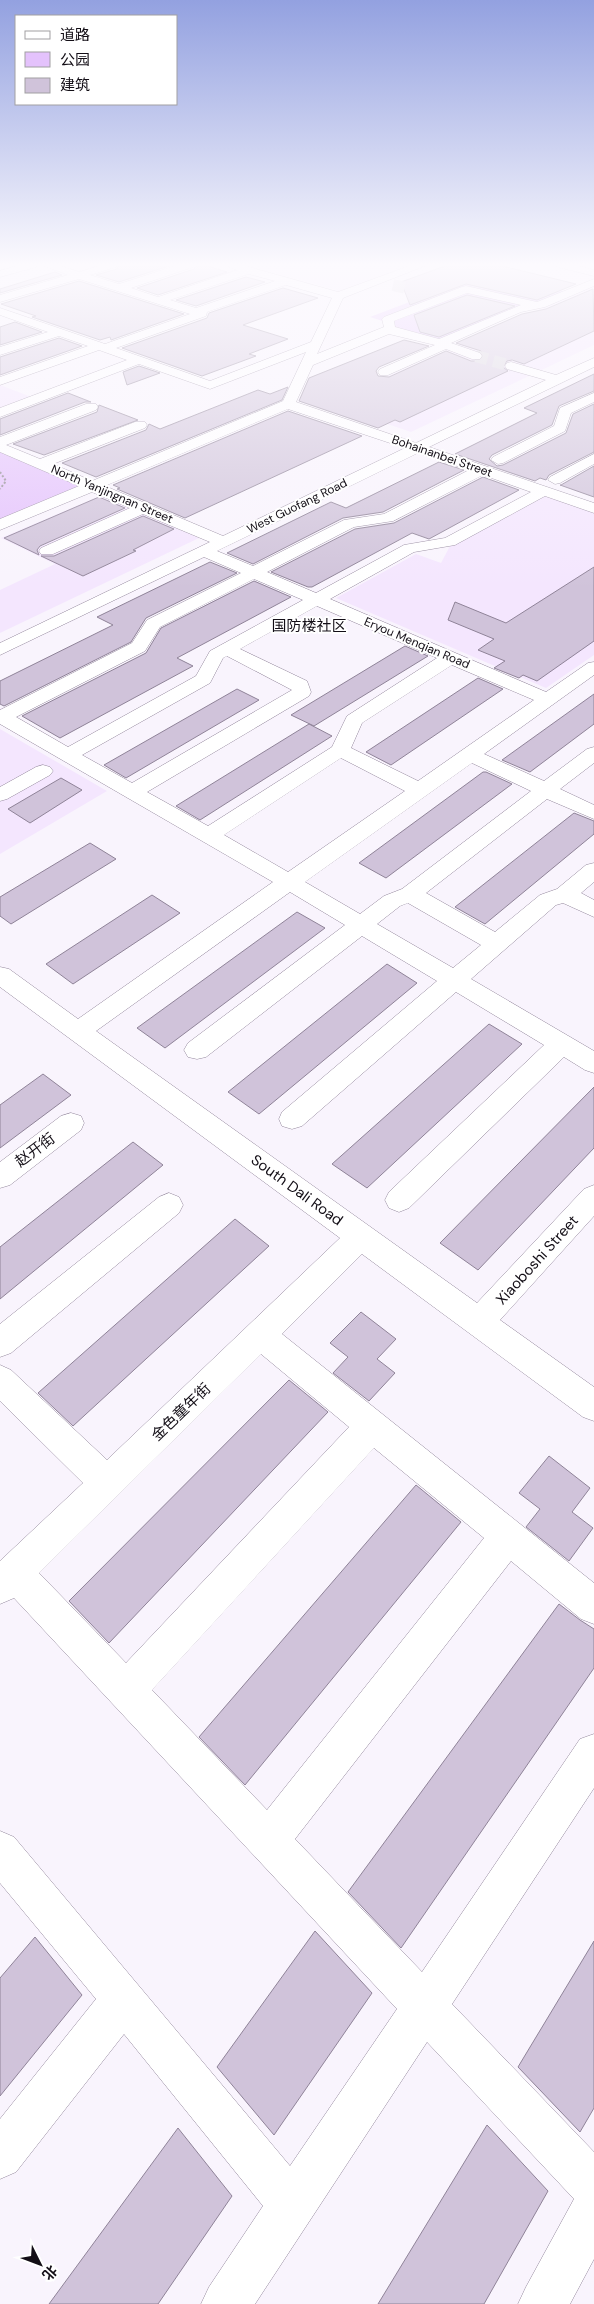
<svg xmlns="http://www.w3.org/2000/svg" width="594" height="2304" viewBox="0 0 594 2304" font-family="'DM Sans','Noto Sans SC',sans-serif">
<rect width="100%" height="100%" fill="#f9f4fd"/>
<!-- built -->
<path fill="#f4e6fe" d="M247,265H410L340,291Z
M594,286V345L411,432L326,403Z
M0,385L34,398L0,411Z
M543,494L594,512V655L546,688L336,598L416,554L441,563L450,546Z
M100,496L199,538L0,633V590L55,564L1,538Z
M0,729L107,791L0,854Z"/>
<!-- green -->
<path fill="#e4c2fc" d="M472,268L566,292L437,341L395,329L392,324L370,317L420,298L405,293Z
M0,451L82,486L0,521Z"/>
<!-- building -->
<path fill="#d0c3da" stroke="#8f8398" d="M119,265H172L119,282L96,275L117,269Z
M196,265H204L227,272L158,295L137,288L194,269Z
M448,265H498L576,284L537,300L466,284L410,305L401,282Z
M55,272L62,275L0,293V289Z
M246,277L265,282L196,306L176,300Z
M79,281L184,314L111,340L110,337L100,340L32,317L36,316L1,304Z
M283,288L318,298L243,325L288,339L249,354L256,356L202,376L122,348L207,318L209,313Z
M593,289L594,331L524,364L512,360L507,361L503,367L508,371L400,422L395,420L378,428L299,401L309,378L404,340L429,346L379,367L376,371L378,376L389,377L446,351L471,361H480L484,357L481,351L456,343L522,314L546,309Z
M467,295L515,306L439,337L420,332L414,315Z
M15,322L42,332L0,345V327Z
M59,338L82,346L0,375V357Z
M139,366L160,373L127,385L123,372Z
M594,374V391L559,406L552,425L492,455L489,459L497,466L503,465L566,433L573,414L594,404V452L549,475L546,480L540,478L535,481L455,454L537,413L524,408Z
M288,387L282,400L96,477L62,463L146,430L149,424L160,429L258,390L270,394Z
M68,393L91,402H85L0,435V419Z
M99,405L138,420L44,455L13,444L97,412Z
M288,411L362,436L185,518L117,489L120,488L113,485Z
M439,462L464,470L383,512L343,518L253,564L227,553L331,502L346,508Z
M594,466V497L560,485H561Z
M483,477L519,490L429,539L412,533L312,587H308L271,572L355,529L394,523Z
M99,497L125,508L40,546L37,550L39,555L4,538Z
M143,516L174,529L133,550L136,551L83,576L41,556H54Z
M210,562L237,573L146,618L131,642L4,706L0,704V681L113,625L97,617Z
M594,567V641L537,681L523,675L519,678L494,668L505,661L478,650L494,639L448,620L455,602L506,623Z
M254,581L291,597L177,658L193,666L60,738L22,716L146,653L161,628Z
M405,646L428,656L314,726L291,715Z
M478,678L503,689L391,765L366,752Z
M237,689L259,700L126,778L104,765Z
M594,694V724L530,772L502,760Z
M309,724L332,736L200,820L176,806Z
M483,772H486L512,784L386,878L359,863Z
M61,778L82,790L30,823L8,809Z
M574,813L594,821V834L485,924L455,907Z
M90,843L116,859L11,924L0,916V897Z
M152,895L180,913L73,984L46,964Z
M297,912L325,928L165,1048L137,1028Z
M387,964L417,983L259,1114L228,1092Z
M489,1024L522,1044L367,1188L332,1164Z
M43,1074L71,1095L0,1148V1105Z
M594,1087V1148L478,1270L440,1243Z
M133,1142L163,1165L0,1299V1247Z
M235,1219L269,1246L73,1426L38,1393Z
M361,1312L396,1339L377,1359L395,1373L369,1401L333,1373L348,1357L330,1343Z
M289,1380L328,1412L109,1643L69,1601Z
M549,1456L590,1488L572,1512L593,1528L569,1561L526,1527L540,1509L519,1493Z
M416,1485L461,1522L245,1785L199,1737Z
M559,1604L580,1620L594,1629V1668L401,1948L348,1892Z
M315,1931L372,1993L274,2135L217,2067Z
M35,1937L82,1995L0,2096V1978Z
M594,1941V2108L580,2132L518,2067Z
M487,2125L548,2191L484,2304H378Z
M178,2128L232,2196L158,2304H49Z"/>
<g fill="none" stroke-linecap="round" stroke-linejoin="round">
<!-- minor-tunnel -->
<path stroke="#d6d2da" stroke-width="12" stroke-dasharray="12 6" stroke-linecap="butt" d="M393,285L410,289
M476,356L511,366"/>
<!-- minor casing -->
<g stroke="#93879c" stroke-width="1">
<path id="minor" d="M42,265H58L79,272L101,265H117L116,267L90,275L119,284L178,265H194L193,267L131,288L158,297L237,270L225,265H242L338,292L412,265H427L343,298L317,354L384,327L382,319L384,317L462,287L466,286L537,302L594,279V286L545,307L521,312L451,343L480,353L482,356L480,359H472L446,349L388,375H380L378,372L380,369L435,345L389,334L313,365L296,402L416,443L546,380L507,369L505,366L507,363L511,362L556,375L594,358V367L429,447L594,503V513L545,496L455,545L414,552L330,599L546,692L588,663L594,662V675L484,754L544,781L587,749L594,747V763L560,789L594,805V819L547,799L426,893L495,932L540,895L557,889L586,865L594,863V882L581,893L594,900V917L563,903L556,905L471,979L594,1051V1073L585,1070L564,1057L409,1208L399,1212L389,1208L385,1200L389,1192L544,1045L456,992L302,1126L292,1129L282,1126L279,1119L282,1112L437,981L362,936L206,1057L197,1059L188,1057L184,1050L188,1043L345,925L290,892L96,1031L477,1303L584,1189L594,1185V1216L500,1320L594,1387V1421L583,1417L362,1254L282,1334L594,1583V1624L581,1619L511,1561L295,1839L422,1972L580,1739L594,1734V1788L452,2004L594,2152V2259L570,2304H518L526,2287L574,2199L427,2042L255,2304H201L209,2287L263,2206L124,2034L16,2172L0,2179V2119L96,1999L0,1883V1831L14,1837L290,2166L397,2009L14,1598L0,1604V1561L83,1483L0,1401V1365L11,1370L107,1460L340,1238L0,987V967L9,969L78,1019L273,882L0,724V710L132,643L147,620L241,573L204,557L0,655V643L210,542L143,514L53,554H41L39,551L41,548L130,508L92,492L0,530V519L79,486L0,452V437L86,404H96L98,407L96,410L6,445L40,459L135,422H145L147,425L145,428L53,464L92,481L283,401L306,352L210,389L139,364L0,417V408L127,360L99,350L0,385V377L88,346L59,336L0,355V347L48,332L0,315V308L105,344L190,314L79,279L0,302V295L68,275ZM249,274L275,281L196,308L170,300ZM286,285L332,298L311,342L210,381L116,348L206,316L207,312ZM467,293L521,305L439,339L395,327L394,321ZM288,409L405,448L223,536L105,486ZM418,453L469,470L384,514L344,520L253,566L217,551ZM483,475L531,492L445,538L404,545L316,593L267,572L354,527L393,521ZM254,579L303,600L210,651L196,676L68,747L16,717L145,651L160,627ZM317,606L437,658L347,716L332,747L208,826L147,792L309,696L311,692L307,681L240,649ZM227,656L292,690L132,783L82,755L210,683L223,658ZM452,665L534,700L418,781L351,748L362,723ZM341,758L405,791L288,872L224,835ZM472,763L531,791L402,889L384,896L360,914L305,882ZM408,903L481,945L453,968L377,924L400,906ZM261,1354L349,1427L126,1663L39,1573ZM374,1448L484,1538L267,1810L152,1690Z
M594,393V402L571,413L565,431L503,463L498,464L491,460L493,457L554,426L560,408Z
M594,454V464L560,483L555,484L548,480L550,477Z
M43,765L50,767L53,771L50,775L7,799L0,801V787L36,767Z
M71,1113L81,1116L84,1123L81,1130L10,1185L0,1188V1162L61,1116Z
M169,1193L179,1197L183,1205L179,1213L11,1353L0,1357V1324L159,1197Z"/>
</g>
<!-- major casing -->
<g stroke="#93879c" stroke-width="1">
<path id="major" d="M20,265H37L36,267L0,277V271Z
M557,265H575L594,270V276L558,267Z"/>
</g>
<!-- path -->
<path stroke="#908b93" stroke-width="2" stroke-dasharray="2 2" stroke-linecap="butt" d="M0,472L6,481L0,489"/>
<!-- minor -->
<use href="#minor" fill="#fff" fill-rule="evenodd"/>
<!-- major -->
<use href="#major" fill="#fff" fill-rule="evenodd"/>
</g>
<!-- sky -->
<linearGradient id="sky" x2="0" y2="1"><stop stop-color="#93a1e0"/><stop offset="0.45" stop-color="#fcfafe"/><stop offset="1" stop-color="#fcfafe" stop-opacity="0"/></linearGradient>
<rect width="594" height="588" fill="url(#sky)"/>
<g text-anchor="middle" stroke-width="4" stroke-linejoin="round" paint-order="stroke">
<!-- far-street labels -->
<g font-size="12" fill="#130e16" stroke="#fff">
<text transform="translate(442 456) rotate(19)" y="4">Bohainanbei Street</text>
<text transform="translate(112 494) rotate(23)" y="4">North Yanjingnan Street</text>
<text transform="translate(297 506) rotate(-26)" y="4">West Guofang Road</text>
<text transform="translate(417 643) rotate(23)" y="4">Eryou Menqian Road</text>
</g>
<!-- far-quarter labels -->
<g font-size="15" fill="#130e16" stroke="#fff">
<text x="309" y="631">国防楼社区</text>
</g>
<!-- street labels -->
<g font-size="15" fill="#130e16" stroke="#fff">
<text transform="translate(35 1150) rotate(-37)" y="5">赵开街</text>
<text transform="translate(297 1190) rotate(36)" y="5">South Dali Road</text>
<text transform="translate(537 1260) rotate(-48)" y="5">Xiaoboshi Street</text>
<text transform="translate(181 1412) rotate(-44)" y="5">金色童年街</text>
</g>
</g>
<!-- legend -->
<rect x="15" y="15" width="162" height="90" fill="#ffffff" stroke="#a19fa2"/>
<rect x="25" y="31" width="25" height="8" fill="#ffffff" stroke="#a19fa2"/>
<text x="60" y="40" font-size="15" fill="#130e16">道路</text>
<rect x="25" y="52" width="25" height="15" fill="#e4c2fc" stroke="#a19fa2"/>
<text x="60" y="65" font-size="15" fill="#130e16">公园</text>
<rect x="25" y="78" width="25" height="15" fill="#d0c3da" stroke="#a19fa2"/>
<text x="60" y="90" font-size="15" fill="#130e16">建筑</text>
<!-- north arrow -->
<g transform="translate(40 2264) rotate(132)" stroke="#ffffff" stroke-width="4" paint-order="stroke">
<path d="M0-4L9 19L0 12L-9 19Z" fill="#130e16"/>
<text y="-8" font-size="14" font-weight="bold" text-anchor="middle" fill="#130e16">北</text>
</g>
</svg>
